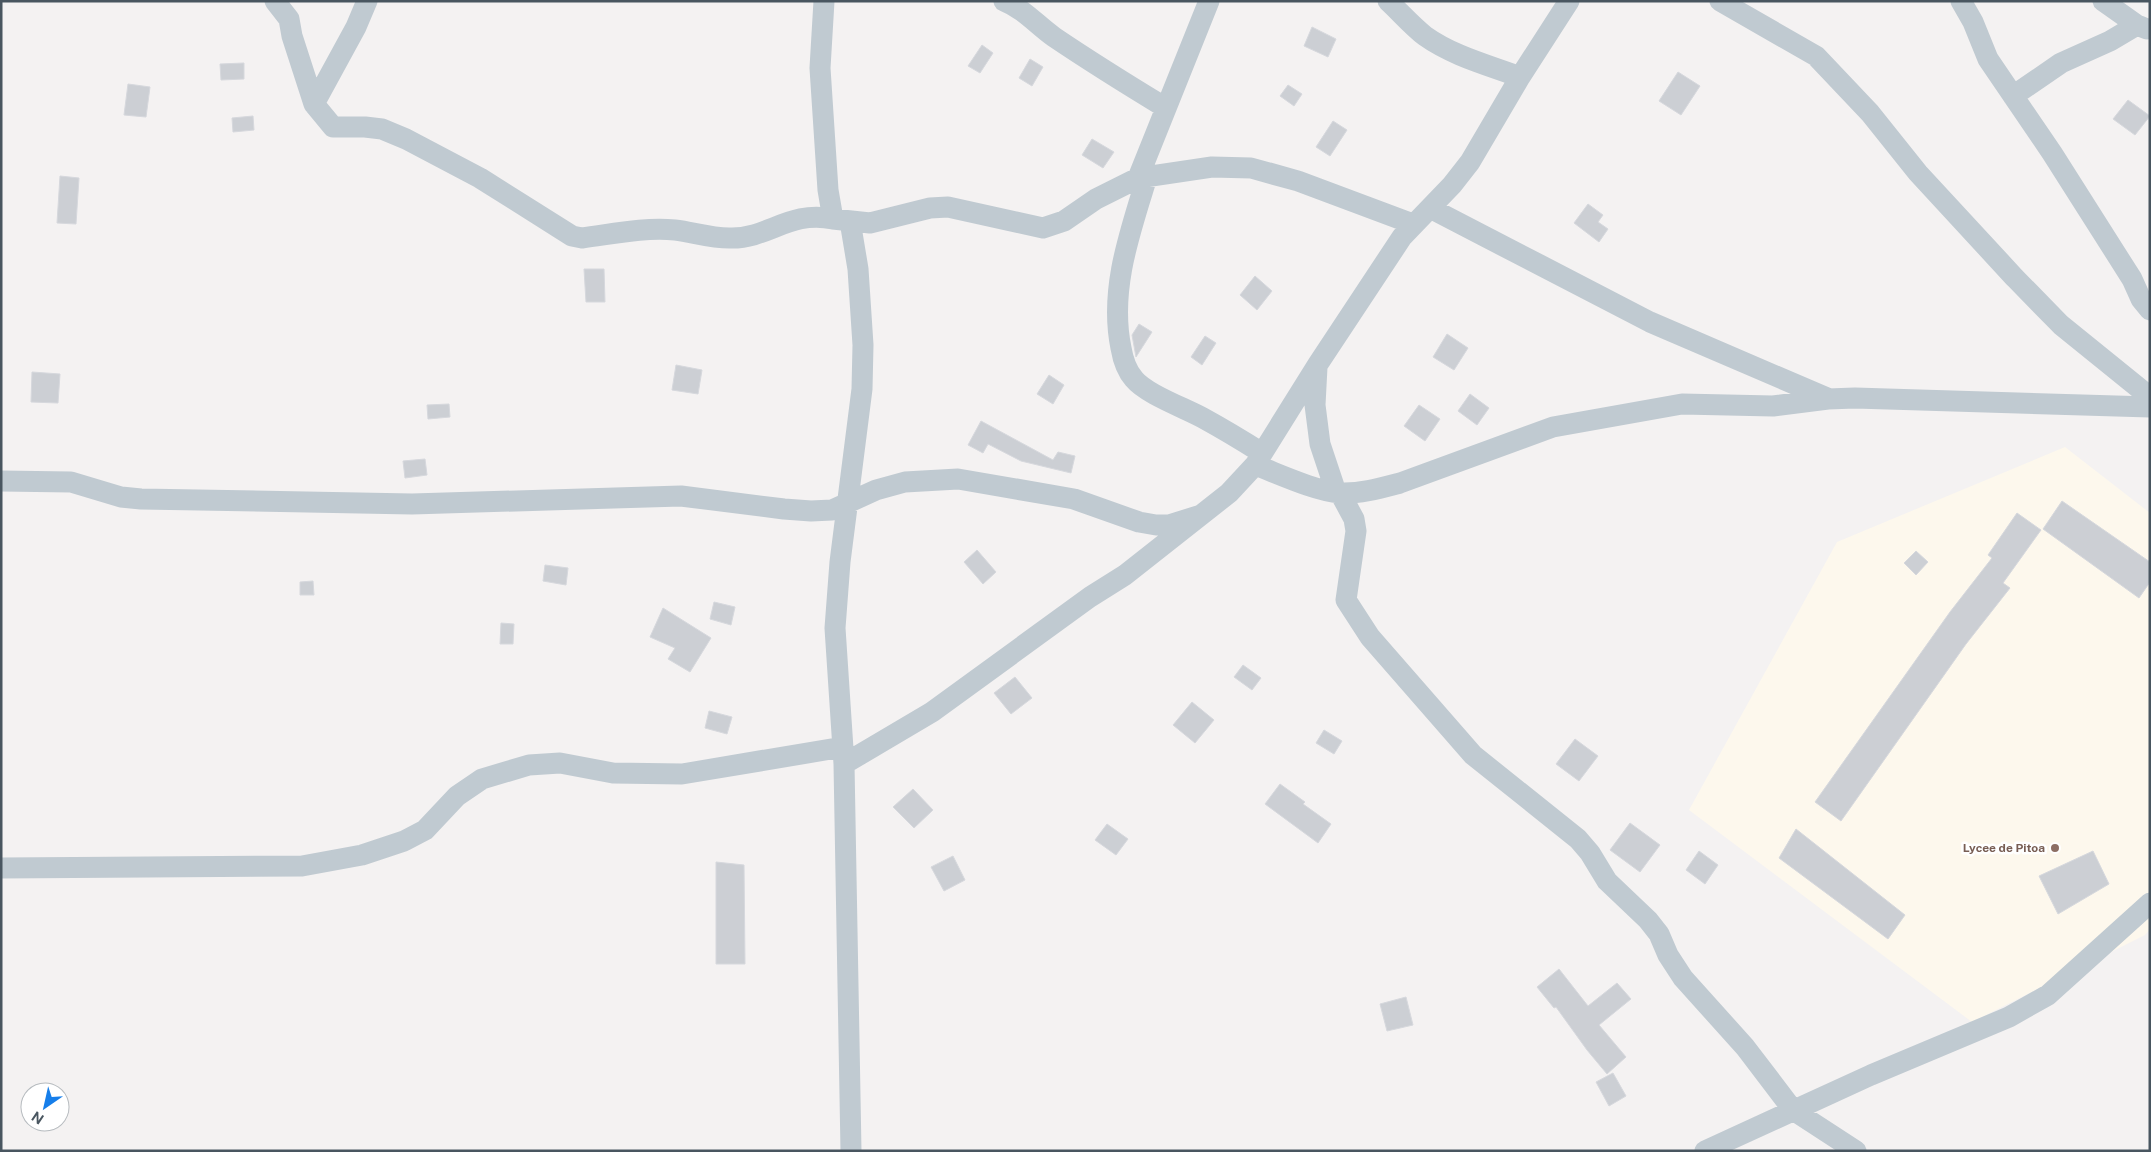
<svg xmlns="http://www.w3.org/2000/svg" width="2151" height="1152" viewBox="0 0 2151 1152" font-family="'Public Sans',sans-serif">
<rect width="100%" height="100%" fill="#f4f2f2"/>
<!-- commercial -->
<path fill="#fdf8ed" d="M2065,447L2150,513V929L2145,935L1972,1022L1689,810L1837,542Z"/>
<!-- building -->
<path fill="#cccfd4" stroke="#d6d8dd" d="M1312,27L1336,39L1328,57L1304,46Z
M982,45L993,53L980,73L968,66Z
M1030,59L1043,67L1032,86L1019,78Z
M244,63V79L221,80L220,64Z
M1678,72L1700,86L1681,115L1659,101Z
M128,84L150,87L146,117L124,115Z
M1288,85L1302,94L1294,106L1280,96Z
M2128,100L2150,116L2135,135L2113,119Z
M253,116L254,130L233,132L232,118Z
M1333,121L1347,130L1330,156L1316,147Z
M1092,139L1114,152L1103,168L1082,155Z
M60,176L79,178L76,224L57,223Z
M1588,204L1603,215L1598,222L1608,229L1599,242L1574,223Z
M584,269H604L605,302H586Z
M1255,276L1272,291L1257,310L1240,295Z
M1139,324L1152,332L1136,357L1132,335Z
M1447,334L1468,348L1454,370L1433,357Z
M1205,336L1216,343L1202,365L1191,357Z
M676,365L702,370L698,394L672,390Z
M32,372L60,374L58,403L31,402Z
M1049,375L1064,385L1053,404L1037,394Z
M1470,394L1489,408L1477,425L1458,411Z
M449,404L450,417L428,419L427,405Z
M1419,405L1440,419L1425,441L1404,426Z
M981,421L1053,460L1058,452L1075,456L1071,473L1021,461L988,444L983,453L968,445Z
M425,459L427,475L405,478L403,461Z
M2062,501L2150,562V582L2139,598L2043,529Z
M2017,513L2041,530L2003,583L2010,588L1966,644L1841,821L1815,802L1950,612L1992,558L1988,555Z
M977,550L996,572L983,584L964,562Z
M1916,551L1928,562L1916,575L1904,563Z
M545,565L568,568L566,585L543,581Z
M313,581L314,595H300V582Z
M714,602L735,607L731,625L710,619Z
M663,608L711,638L690,672L668,659L675,648L650,637Z
M501,623L514,624L513,644H500Z
M1243,665L1261,678L1252,690L1234,677Z
M1015,677L1032,698L1011,714L994,693Z
M1192,702L1214,720L1195,743L1173,725Z
M709,711L732,717L727,734L705,728Z
M1324,730L1342,741L1334,754L1316,743Z
M1575,739L1598,756L1579,781L1556,764Z
M1280,784L1305,802L1303,804L1331,824L1318,843L1265,804Z
M913,789L933,810L914,828L893,807Z
M1630,823L1660,845L1640,872L1610,850Z
M1107,824L1128,839L1116,855L1095,840Z
M1796,829L1905,915L1888,939L1779,858Z
M1699,851L1718,865L1705,884L1686,870Z
M2093,851L2109,884L2058,914L2039,876Z
M953,856L965,880L944,891L931,867Z
M716,862L744,865L745,964H716Z
M1559,969L1588,1006L1617,983L1631,999L1599,1025L1626,1057L1607,1074L1587,1050L1556,1007L1554,1008L1537,987Z
M1406,997L1413,1025L1387,1031L1380,1004Z
M1613,1073L1626,1096L1609,1106L1596,1082Z"/>
<g fill="none" stroke-linecap="round" stroke-linejoin="round">
<!-- minor -->
<path stroke="#c0cad1" stroke-width="21" d="M275,1L289,19L292,36L314,104L333,127H365L382,129L406,139L480,178L572,236L582,238C613,234 644,227 675,230C693,232 713,239 732,238C769,238 790,210 833,219
M824,1L820,68L828,190L833,219L870,223L930,208L948,207L1043,228L1064,221L1096,199L1138,178L1212,167L1251,168L1298,181L1413,224
M1004,1C1024,9 1037,25 1054,37C1091,62 1128,85 1166,108
M1388,1C1400,12 1412,26 1425,36C1453,56 1488,65 1520,77
M1569,1L1520,77L1470,162L1452,185L1402,237L1318,364L1255,465C1279,474 1315,491 1340,493C1360,494 1381,488 1400,483L1553,427L1682,404L1773,406L1828,399L1855,398L2150,407
M1720,1L1816,56L1870,113L1918,173L2015,278L2061,325L2150,397
M1961,1L1973,22L1988,59L2052,153L2132,279L2141,299L2150,310
M2103,1L2137,25L2147,29
M2013,96L2061,63L2110,41L2137,25
M314,104L356,27L367,1
M1147,177C1130,232 1109,290 1121,348C1123,360 1126,370 1134,379C1146,394 1185,408 1203,418C1223,429 1243,441 1262,453
M1138,178L1209,1
M1430,208L1650,322L1827,398
M850,221L858,269L863,345L862,389L840,562L835,628L844,764L932,712L1090,597L1125,575L1229,493L1255,465
M1317,367L1315,405L1320,444L1336,492
M1,481L71,482L121,497L141,499L412,504L681,496L784,509L811,511L832,510L876,490L905,482L958,479L1074,499L1139,522L1156,525H1169L1201,515
M1340,493L1354,519L1356,531L1346,600L1370,637L1473,755L1578,839L1590,853L1607,881L1648,920L1659,934L1668,955L1683,978L1745,1047L1793,1110L1856,1151
M844,764L851,1151
M1,868L302,866L362,855L404,841L425,830L457,796L482,779L529,765L560,763L613,773L682,774L843,747
M1705,1151L1871,1075L2009,1017L2048,995L2150,903"/>
</g>
<!-- markers -->
<circle fill="#8d6e63" stroke="#fff" stroke-width="2" cx="2055" cy="848" r="5"/>
<g text-anchor="middle" stroke-width="5" stroke-linejoin="round" paint-order="stroke">
<!-- education labels -->
<g font-size="12" font-weight="bold" fill="#785e54" stroke="#fff" text-anchor="end">
<text x="2045" y="852">Lycee de Pitoa</text>
</g>
</g>
<!-- border -->
<rect width="2151" height="1152" fill="none" stroke="#495660" stroke-width="5"/>
<!-- north arrow -->
<g transform="translate(45 1107) rotate(214)"><circle r="24" fill="#ffffff" stroke="#b6bbbf"/>
<path d="M0-4L9 19L0 12L-9 19Z" fill="#167eea"/>
<text y="-8" font-size="14" font-weight="bold" text-anchor="middle" fill="#495660">N</text>
</g>
</svg>
